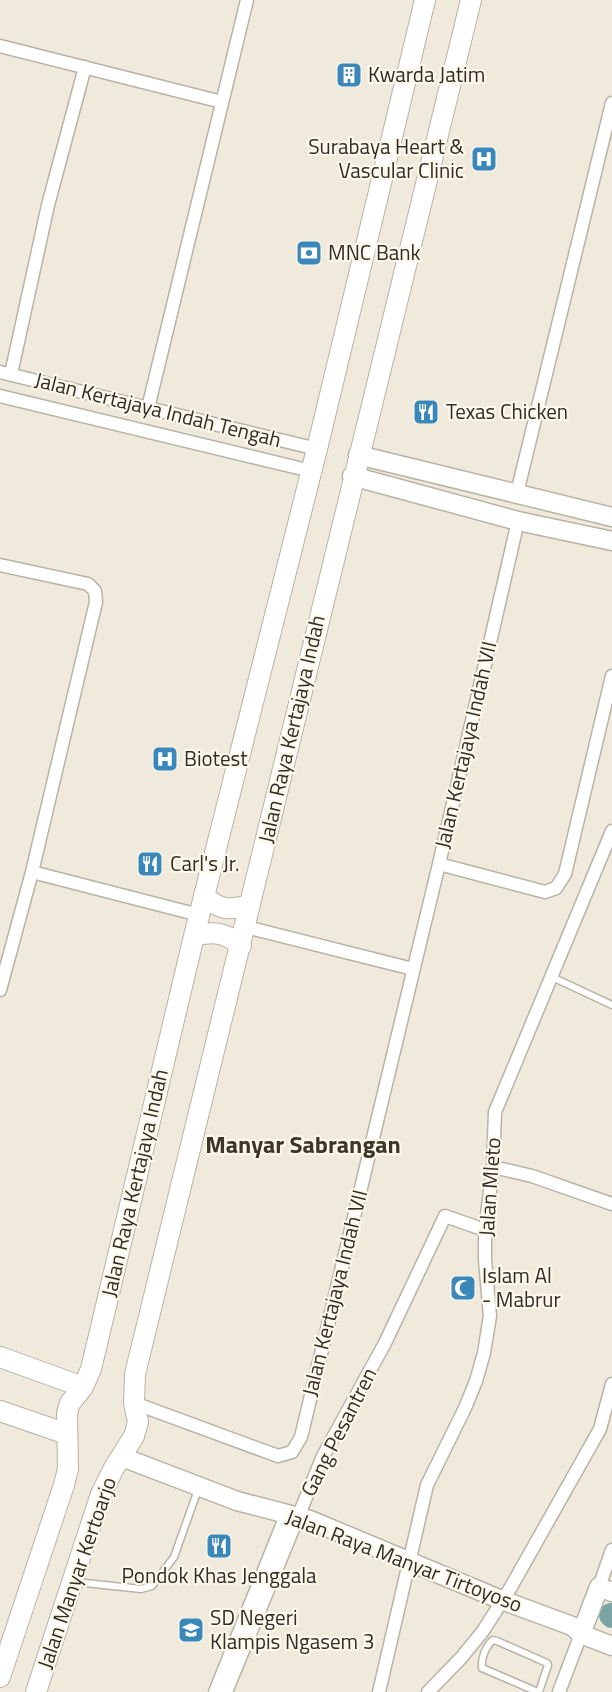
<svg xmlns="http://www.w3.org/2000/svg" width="612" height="1692" viewBox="0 0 612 1692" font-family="'Titillium Web',sans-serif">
<rect width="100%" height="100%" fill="#f0eadc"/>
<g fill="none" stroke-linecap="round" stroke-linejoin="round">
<!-- river -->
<path stroke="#7ba4a5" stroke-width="24" d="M611,1615L612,1616"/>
<!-- lane casing -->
<g stroke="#b8b3a5" stroke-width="9">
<path id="lane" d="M552,977L612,1005
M76,1582L141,1589L152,1586L174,1557L199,1487
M538,1692L482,1668C481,1659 485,1647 493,1640L497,1641L547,1663L548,1665L539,1692"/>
</g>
<!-- street casing -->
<g stroke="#b8b3a5" stroke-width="15">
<path id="street" d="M0,46L222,102
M0,372L317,449
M11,374L48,205L85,67
M0,396L311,471
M148,408L247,0
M517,493L612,103
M0,565L88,584L95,591L96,602L32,872L0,990
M439,864L545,892L556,888L565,874L612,676
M32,872L199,915
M246,927L413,969
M493,1167L532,1176L612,1204
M134,1403L278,1456L292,1452L301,1437L439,864L518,521
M599,1587L612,1550
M215,1692L287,1513
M226,1692L323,1456L385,1343L445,1216L485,1230
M379,1692L427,1485L465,1408L476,1381L484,1353L490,1316L485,1260V1230L493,1167L495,1112L612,831
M428,1692L461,1658L483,1631L511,1587L600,1429L612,1384
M559,1692L581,1634"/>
</g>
<!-- secondary casing -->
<g stroke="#b8b3a5" stroke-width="21">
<path id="secondary" d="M358,455L612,517
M352,476L518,521L612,541
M122,1457L237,1501L310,1520L499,1599L572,1626L581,1634L612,1646
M581,1634L599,1587L612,1592"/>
</g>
<!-- primary casing -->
<g stroke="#b8b3a5" stroke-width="22">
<path id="primary" d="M204,895C218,911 231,910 250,905
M194,936C213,931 226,932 241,946
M0,1357L83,1387
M0,1411L67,1434
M0,1677L64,1485L68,1469L67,1413L70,1403L83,1387L91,1369L194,936L317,449L425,0
M36,1692L101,1494L114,1468L134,1436L138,1422L134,1403L135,1374C248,917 357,458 471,0"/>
</g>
<!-- lane -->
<use href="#lane" stroke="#fff" stroke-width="6"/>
<!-- street -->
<use href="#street" stroke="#fff" stroke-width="12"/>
<!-- secondary -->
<use href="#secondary" stroke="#fff" stroke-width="18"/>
<!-- primary -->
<use href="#primary" stroke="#fff" stroke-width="20"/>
</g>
<!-- icons -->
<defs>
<g id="building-square" transform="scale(1.35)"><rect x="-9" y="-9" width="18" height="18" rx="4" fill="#3a87ba" stroke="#fdf8e9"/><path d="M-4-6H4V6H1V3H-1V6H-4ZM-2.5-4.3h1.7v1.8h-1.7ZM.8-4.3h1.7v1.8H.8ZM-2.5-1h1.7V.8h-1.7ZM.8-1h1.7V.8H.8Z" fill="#fff"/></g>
<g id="hospital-square" transform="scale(1.35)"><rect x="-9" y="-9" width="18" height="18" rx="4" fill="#3a87ba" stroke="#fdf8e9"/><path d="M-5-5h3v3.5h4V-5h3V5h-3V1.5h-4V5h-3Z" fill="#fff"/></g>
<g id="bank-square" transform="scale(1.35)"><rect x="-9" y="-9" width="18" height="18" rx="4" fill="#3a87ba" stroke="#fdf8e9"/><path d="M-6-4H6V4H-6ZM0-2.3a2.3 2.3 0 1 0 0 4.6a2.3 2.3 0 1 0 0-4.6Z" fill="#fff"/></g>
<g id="restaurant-square" transform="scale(1.35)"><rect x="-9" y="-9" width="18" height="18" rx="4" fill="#3a87ba" stroke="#fdf8e9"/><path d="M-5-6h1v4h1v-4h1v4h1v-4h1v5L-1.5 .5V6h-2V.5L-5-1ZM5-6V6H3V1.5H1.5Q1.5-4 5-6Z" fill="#fff"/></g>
<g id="mosque-square" transform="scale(1.35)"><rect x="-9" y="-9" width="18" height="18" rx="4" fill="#3a87ba" stroke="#fdf8e9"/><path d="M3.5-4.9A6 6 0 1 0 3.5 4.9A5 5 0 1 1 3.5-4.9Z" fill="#fff"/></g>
<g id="school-square" transform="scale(1.35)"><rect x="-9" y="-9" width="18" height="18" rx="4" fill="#3a87ba" stroke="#fdf8e9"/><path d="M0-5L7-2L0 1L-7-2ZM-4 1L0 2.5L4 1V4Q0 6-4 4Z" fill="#fff"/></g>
</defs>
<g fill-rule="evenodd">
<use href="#building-square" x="349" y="75"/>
<use href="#hospital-square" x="484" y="159"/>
<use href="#bank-square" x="309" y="253"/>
<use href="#restaurant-square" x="426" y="412"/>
<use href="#hospital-square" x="165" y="759"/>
<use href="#restaurant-square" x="150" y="864"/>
<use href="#mosque-square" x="463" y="1288"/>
<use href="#restaurant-square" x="219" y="1546"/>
<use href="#school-square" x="191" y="1630"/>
</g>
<g text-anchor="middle" stroke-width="4.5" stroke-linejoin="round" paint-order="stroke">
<!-- poi labels -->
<g font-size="21" fill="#302e29" stroke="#fdf8e9" text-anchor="start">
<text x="368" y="82">Kwarda Jatim</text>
<text x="464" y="154" text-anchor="end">Surabaya Heart &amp;<tspan x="464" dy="24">Vascular Clinic</tspan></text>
<text x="328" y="260">MNC Bank</text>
<text x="446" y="419">Texas Chicken</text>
<text x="184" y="766">Biotest</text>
<text x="170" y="871">Carl's Jr.</text>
<text x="482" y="1283">Islam Al<tspan x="482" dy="24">- Mabrur</tspan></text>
<text x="219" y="1583" text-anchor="middle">Pondok Khas Jenggala</text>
<text x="210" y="1625">SD Negeri<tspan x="210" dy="24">Klampis Ngasem 3</tspan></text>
</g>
<!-- street labels -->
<g font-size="21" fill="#302e29" stroke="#fdf8e9">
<text transform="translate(158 410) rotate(14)" y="7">Jalan Kertajaya Indah Tengah</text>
<text transform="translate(292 729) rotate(-77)" y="7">Jalan Raya Kertajaya Indah</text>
<text transform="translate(466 745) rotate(-77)" y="7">Jalan Kertajaya Indah VII</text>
<text transform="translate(135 1183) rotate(-77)" y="7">Jalan Raya Kertajaya Indah</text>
<text transform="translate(490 1187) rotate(-86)" y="7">Jalan Mleto</text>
<text transform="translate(335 1293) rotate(-76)" y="7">Jalan Kertajaya Indah VII</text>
<text transform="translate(339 1432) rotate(-63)" y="7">Gang Pesantren</text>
<text transform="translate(404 1561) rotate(21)" y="7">Jalan Raya Manyar Tirtoyoso</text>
<text transform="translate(77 1573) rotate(-71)" y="7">Jalan Manyar Kertoarjo</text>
</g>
<!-- quarter labels -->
<g font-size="24" font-weight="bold" fill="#3a362a" stroke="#fdf8e9">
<text x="303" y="1153">Manyar Sabrangan</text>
</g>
</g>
</svg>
